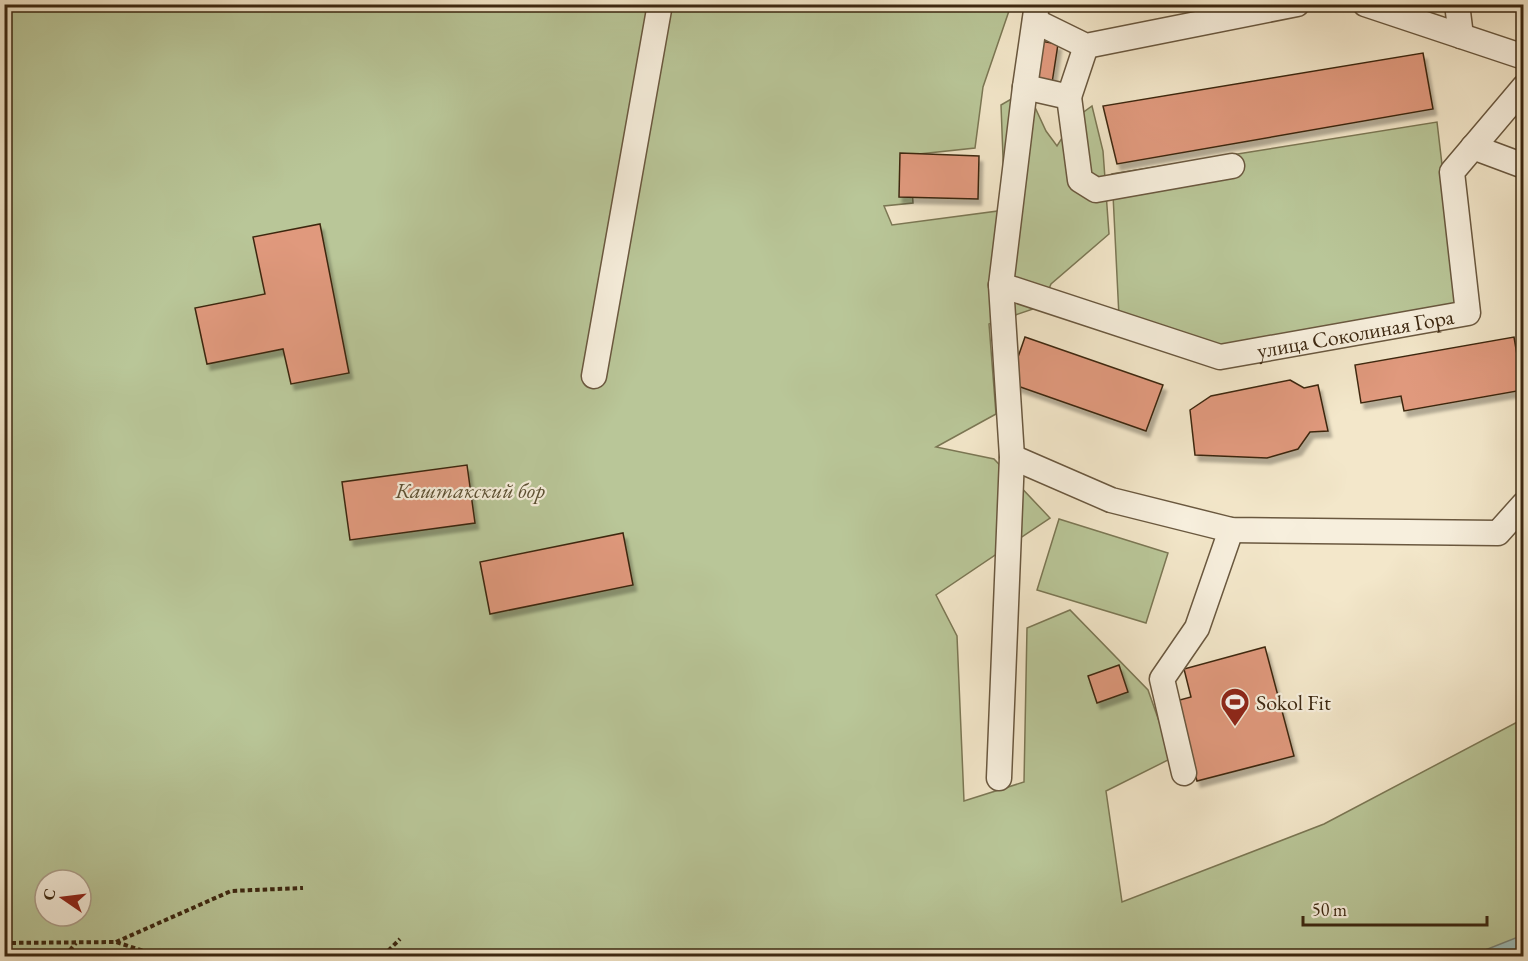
<svg xmlns="http://www.w3.org/2000/svg" width="1528" height="961" viewBox="0 0 1528 961" font-family="'EB Garamond',serif">
<defs>
<filter id="shadow"><feDropShadow dx="3.5" dy="6" stdDeviation="1.5" flood-color="#0004"/></filter>
</defs>
<rect width="100%" height="100%" fill="#f3e7ca"/>
<filter id="stains"><feTurbulence type="fractalNoise" baseFrequency=".00333" numOctaves="4"/><feColorMatrix values="0 0 0 0 .2 0 0 0 0 .09 0 0 0 0 .02 0 0 0 .5 -.17"/></filter>
<radialGradient id="worn" r=".72"><stop offset=".6" stop-color="#630" stop-opacity="0"/><stop offset="1" stop-color="#630" stop-opacity=".3"/></radialGradient>
<!-- green -->
<path fill="#b9c698" stroke="#7b7754" stroke-width="1.5" fill-rule="evenodd" d="M5,5H1011L983,87L975,148L910,155L913,203L884,206L892,225L1005,210L1001,105L1027,90L1046,131L1057,146L1074,119L1092,106L1103,151L1109,234L1051,284L1042,306L989,324L996,414L936,447L994,459L1050,518L936,595L957,636L964,801L1024,782L1027,628L1070,610L1148,690L1172,758L1106,791L1122,902L1324,824L1523,719V956H5ZM45,880H81V916H45Z
M1437,122L1459,309L1220,351L1119,317L1112,174Z
M1059,519L1168,553L1146,623L1037,590Z"/>
<!-- water -->
<path fill="#9dbfbd" stroke="#778378" stroke-width="1.5" d="M1523,935V956H1470Z"/>
<!-- building -->
<path fill="#e0997d" stroke="#3d2811" stroke-width="1.5" filter="url(#shadow)" d="M1034,40L1058,44L1052,83L1028,79Z
M1423,53L1433,109L1117,164L1103,106Z
M900,153L979,156L978,199L899,197Z
M320,224L349,373L291,384L283,349L207,364L195,308L265,294L253,237Z
M1025,337L1163,385L1146,431L1009,383Z
M1514,337L1523,390L1404,411L1401,396L1361,403L1355,365Z
M1290,380L1304,388L1318,385L1328,431L1310,432L1298,449L1267,458L1195,455L1190,410L1211,396Z
M467,465L475,523L350,540L342,482Z
M623,533L633,585L490,614L480,562Z
M1265,647L1294,756L1197,781L1176,701L1191,697L1184,669Z
M1119,665L1128,692L1097,703L1088,676Z"/>
<g fill="none" stroke-linecap="round" stroke-linejoin="round">
<!-- minor casing -->
<g stroke="#6a583f" stroke-width="27">
<g id="minor">
<path d="M1365,4L1524,57"/>
<path d="M1457,4L1461,36"/>
<path d="M1035,21L1086,46L1297,4"/>
<path d="M1025,87L1069,97L1080,180L1096,190L1232,166"/>
<path d="M1069,97L1086,46"/>
<path d="M1473,147L1524,166"/>
<path id="s1" d="M1001,285L1220,357L1468,313L1452,172L1524,87"/>
<path d="M594,376L660,4"/>
<path d="M1012,457L1111,500L1231,530L1498,533L1524,504"/>
<path d="M1184,773L1162,679L1197,628L1231,530"/>
<path d="M999,778L1012,457L1001,285L1025,87L1037,4"/>
</g>
</g>
<!-- path -->
<path stroke="#3d2811" stroke-width="4" stroke-dasharray="4.5 3" stroke-linecap="butt" d="M116,942L231,891L303,888
M4,943L116,942L159,956
M65,956L76,943
M383,956L400,939"/>
<!-- minor -->
<use href="#minor" stroke="#f7efdd" stroke-width="24"/>
</g>
<!-- icons -->
<defs>
<g id="stadium-pin" transform="scale(1.5)"><path d="M0 17L-7.5 6A9.5 9.5 0 1 1 7.5 6Z" fill="#8f2418" stroke="#f7efdd"/><path d="M0-5a6.5 5 0 1 0 0 10a6.5 5 0 1 0 0-10ZM-3.5-1.8h7v3.6h-7Z" fill="#fff"/></g>
</defs>
<g fill-rule="evenodd">
<use href="#stadium-pin" x="1235" y="702"/>
</g>
<g text-anchor="middle" stroke-width="4.5" stroke-linejoin="round" paint-order="stroke">
<!-- street labels -->
<g font-size="22" fill="#3d2811" stroke="#f7efdd">
<text dy="8" stroke="none"><textPath href="#s1" startOffset="368">улица Соколиная Гора</textPath></text>
</g>
<!-- park labels -->
<g font-size="22" font-style="italic" fill="#5c5033" stroke="#f7efdd">
<text x="470" y="498">Каштакский бор</text>
</g>
<!-- poi labels -->
<g font-size="22" fill="#3d2811" stroke="#f7efdd" text-anchor="start">
<text x="1256" y="710">Sokol Fit</text>
</g>
</g>
<!-- margin -->
<rect width="1528" height="961" fill="none" stroke="#f3e7ca" stroke-width="24"/>
<rect x="6" y="6" width="1516" height="949" fill="none" stroke="#3d2811" stroke-width="3"/>
<rect x="12" y="12" width="1504" height="937" fill="none" stroke="#3d2811" stroke-width="1.5"/>
<!-- north arrow -->
<g transform="translate(63 898) rotate(284)"><circle r="28" fill="#f7efdd" stroke="#ad9f8b" stroke-width="1.5"/>
<path d="M0-4.5L10 22L0 15L-10 22Z" fill="#8f2418"/>
<text y="-9" font-size="16" font-weight="bold" text-anchor="middle" fill="#3d2811">С</text>
</g>
<!-- scale -->
<path d="M1303 916v9h184v-9" fill="none" stroke="#3d2811" stroke-width="3"/>
<text x="1312" y="916" font-size="18" fill="#3d2811" stroke="#f7efdd" stroke-width="4.5" paint-order="stroke">50 m</text>
<rect width="100%" height="100%" filter="url(#stains)"/>
<rect width="100%" height="100%" fill="url(#worn)"/>
</svg>
